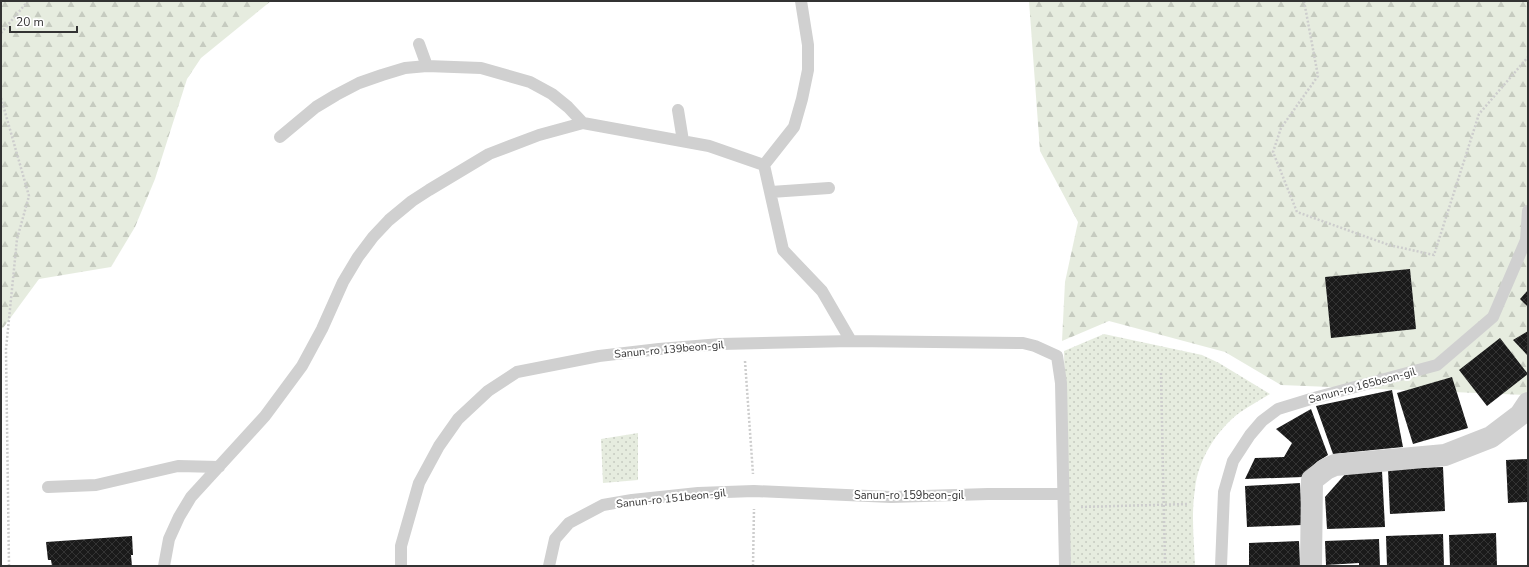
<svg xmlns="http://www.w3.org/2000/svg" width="1529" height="567" viewBox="0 0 1529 567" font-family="'Nunito Sans',sans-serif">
<defs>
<pattern id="forest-firs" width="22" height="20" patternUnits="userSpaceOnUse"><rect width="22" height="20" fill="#e6ecdf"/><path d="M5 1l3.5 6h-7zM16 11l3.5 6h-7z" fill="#c6cbc0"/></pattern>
<pattern id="park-dots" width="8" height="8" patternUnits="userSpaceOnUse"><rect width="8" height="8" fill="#e6ecdf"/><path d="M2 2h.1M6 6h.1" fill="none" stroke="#c6cbc0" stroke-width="1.8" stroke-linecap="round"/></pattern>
<pattern id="building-cross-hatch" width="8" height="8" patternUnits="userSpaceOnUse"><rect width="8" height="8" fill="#1a1a1a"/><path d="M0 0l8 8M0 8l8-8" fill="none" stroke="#333"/></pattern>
</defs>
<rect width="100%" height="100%" fill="#fff"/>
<!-- forest -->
<path fill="url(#forest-firs)" d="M1,1H271L201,58L187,79L155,179L135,227L111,267L39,279L3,328H1Z
M1029,1H1528V395L1281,385L1225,352L1109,321L1062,341L1065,282L1078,222L1040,151Z"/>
<!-- park -->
<path fill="url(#park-dots)" d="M1104,334L1202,355L1219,363L1270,394C1260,400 1249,406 1239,413C1216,431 1198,460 1195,489C1191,514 1194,541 1195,566H1068L1064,351Z
M638,433V480L603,483L601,439Z"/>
<!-- building -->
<path fill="url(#building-cross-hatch)" d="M1410,269L1416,329L1331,338L1325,277Z
M1528,290V307L1520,299Z
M1528,331V356L1513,340Z
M1500,338L1528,374L1487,406L1459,370Z
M1452,377L1468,428L1413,444L1397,393Z
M1392,390L1403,447L1333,454L1316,406Z
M1311,409L1328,455L1317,462L1303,477L1245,479L1255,458L1284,457L1292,443L1276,429Z
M1528,459V502L1508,503L1506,460Z
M1443,467L1445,511L1390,514L1388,469Z
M1382,471L1385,527L1327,529L1325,497L1347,472Z
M1300,483L1302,525L1247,527L1245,486Z
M1496,533L1497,566H1450L1449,535Z
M1443,534L1444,566H1387L1386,536Z
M132,536L133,555H131L132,566H52L51,560H48L46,542Z
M1379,539L1380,566H1359V563L1326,565L1325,541Z
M1299,541L1300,566H1249V543Z"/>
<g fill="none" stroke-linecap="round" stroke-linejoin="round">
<!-- path -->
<path stroke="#cdcdcd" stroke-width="2.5" stroke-dasharray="2 2" stroke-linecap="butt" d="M1304,1L1318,76L1281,128L1273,152L1297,212L1389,245L1434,255L1479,114L1528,57
M1,33L28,1
M1,98L29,196L17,239L6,349L9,566
M745,361L753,474
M1161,373L1165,566
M1081,507L1188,504
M753,566L754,509"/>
<!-- lane -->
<path stroke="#d0d0d0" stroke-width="12" d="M801,1L808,45V70L802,99L794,127L764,165L783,250L822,291L851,341
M419,44L427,66
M678,110L683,141
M280,137L316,107L336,95L359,83L382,75L405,68L427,66L481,68L530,82L552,94L568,107L583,123L709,146L764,165
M771,192L829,188
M48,487L96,485L178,466L219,467
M164,566L169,539L179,517L191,497L265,416L302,366L322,329L343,282L358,257L373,237L389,220L412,201L429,190L489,154L539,135L583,123
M401,566V546L419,483L439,446L458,419L488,391L517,372L599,356L659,349L721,344L851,341L1023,343L1035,346L1057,356L1061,383L1065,566
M549,566L555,539L569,523L603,505L632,500L698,493L754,491L891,497L988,494H1063
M1221,566L1224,492L1233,461L1250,435L1262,421L1278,409L1314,398L1437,365L1493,317L1526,240L1528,211"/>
<!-- street -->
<path stroke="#d0d0d0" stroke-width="22" d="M1311,566L1312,480L1326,469L1335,465L1445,455L1491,437L1520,415L1528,403"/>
</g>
<g text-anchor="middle" stroke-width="4" stroke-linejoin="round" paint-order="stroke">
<!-- street labels -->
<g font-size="11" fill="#333" stroke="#fff">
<text transform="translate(669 349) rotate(-5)" y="4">Sanun-ro 139beon-gil</text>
<text transform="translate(1362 385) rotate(-15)" y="4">Sanun-ro 165beon-gil</text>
<text x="909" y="499">Sanun-ro 159beon-gil</text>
<text transform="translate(671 498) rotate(-6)" y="4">Sanun-ro 151beon-gil</text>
</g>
</g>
<!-- border -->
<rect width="1529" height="567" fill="none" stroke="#333333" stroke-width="4"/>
<!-- scale -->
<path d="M10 26v6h67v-6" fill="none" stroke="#333333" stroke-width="2"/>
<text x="16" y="26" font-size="12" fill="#333333" stroke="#ffffff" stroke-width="3" paint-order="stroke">20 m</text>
</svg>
